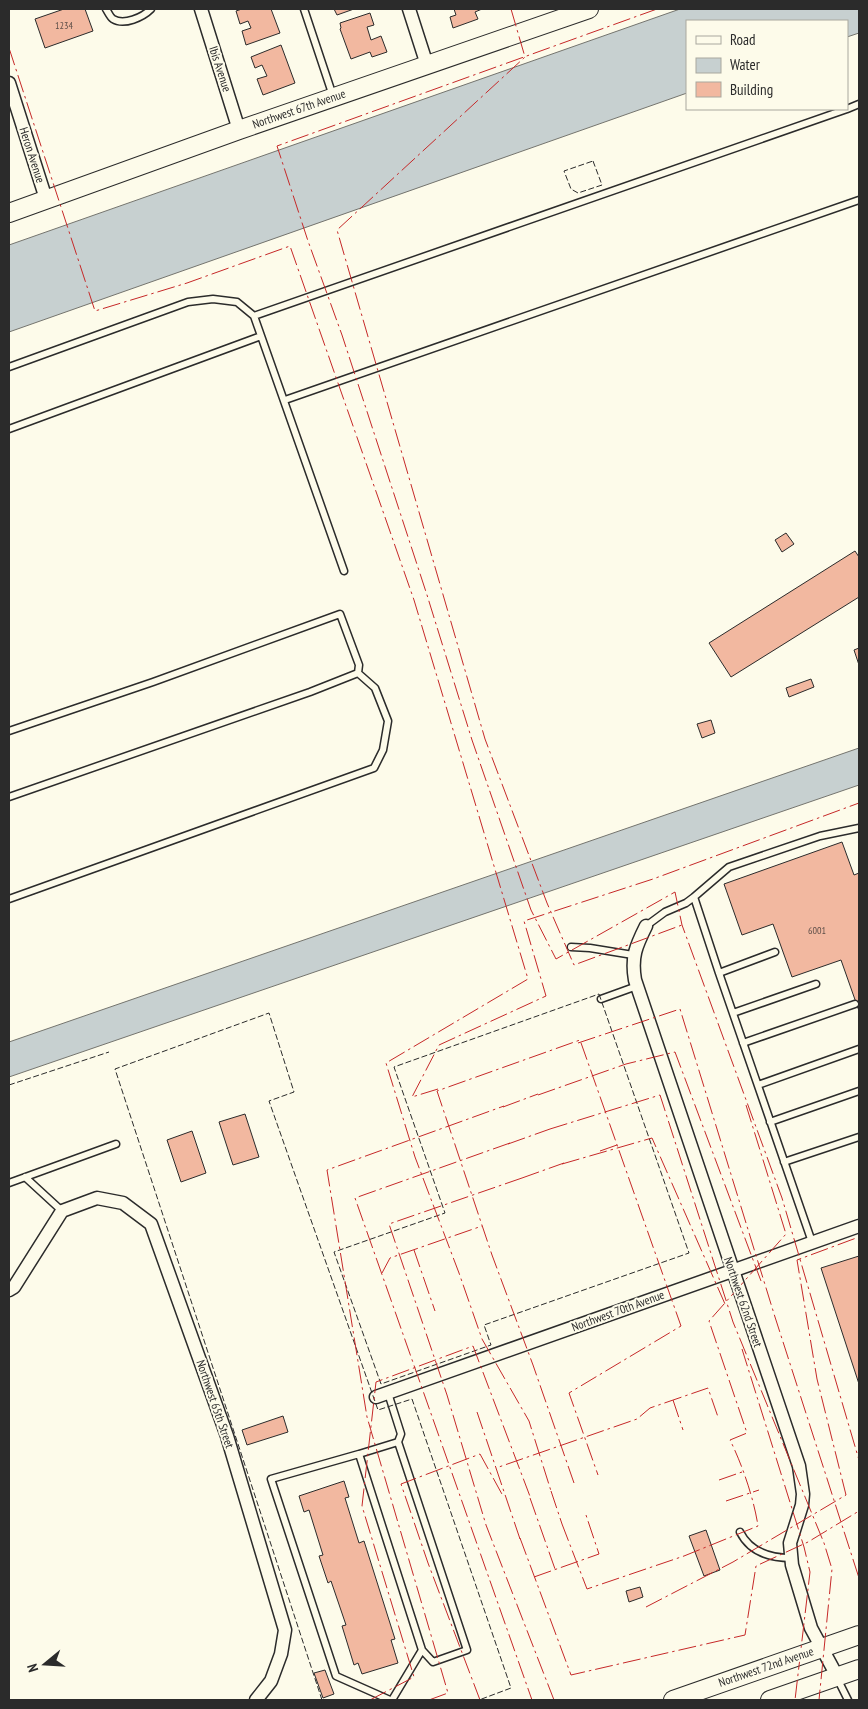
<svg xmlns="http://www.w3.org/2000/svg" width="868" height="1709" viewBox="0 0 868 1709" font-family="'PT Sans Narrow',sans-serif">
<rect width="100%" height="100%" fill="#fdfbea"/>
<!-- water -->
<path fill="#c7d0d0" stroke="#74746e" d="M680,9H859V33L847,37V21H687V93L9,332V245Z
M859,748V785L9,1077V1042Z"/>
<!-- building -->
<path fill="#f2b8a0" stroke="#2b2b2b" d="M64,9H85L93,31L45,48L35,19Z
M242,9H271L280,33L246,45L242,31L251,28L248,21L240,24L236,11Z
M334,9H354L337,15Z
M454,9H482L475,12L478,19L453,28L450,17L456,15Z
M370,13L374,25L367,27L371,40L381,36L387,52L372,57L370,52L351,59L340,29L341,28L340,23Z
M281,45L295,83L263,95L257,79L267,76L262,65L255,68L251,57Z
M786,533L794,544L782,552L775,540Z
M855,551L859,557V597L731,677L709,643Z
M859,648V665L854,650Z
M811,679L814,687L789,697L786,688Z
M711,720L715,733L702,738L697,724Z
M842,842L854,875L859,873V1011L841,960L792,977L773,924L742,935L724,884Z
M245,1114L259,1157L233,1165L219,1122Z
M192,1131L206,1173L181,1182L167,1140Z
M859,1256V1384L821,1268Z
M283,1416L288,1432L247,1445L242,1430Z
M344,1481L349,1497L345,1498L359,1543L364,1541L395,1639L391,1640L398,1663L362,1674L358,1663L354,1665L342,1626L346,1625L331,1581L328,1583L319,1556L323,1555L309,1510L304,1512L299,1496Z
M706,1530L720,1570L704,1576L689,1536Z
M640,1587L643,1597L629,1602L626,1591Z
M325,1670L334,1694L323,1698L314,1673Z"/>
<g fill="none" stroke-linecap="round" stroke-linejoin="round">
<!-- lane casing -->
<g stroke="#2b2b2b" stroke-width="9">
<path id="lane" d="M106,9C108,12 110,17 113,19C124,26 143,17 151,9
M304,9L333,96
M847,109L859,104
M254,316L847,109
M9,367L188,302L213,299L237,302L254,316L344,571
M285,400L859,200
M9,429L261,336
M9,731L153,682L340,614L359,665L358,673
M9,797L310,692L358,673L375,688L388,721L383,750L374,768L9,899
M694,897L719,973
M646,926L665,912L686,903L694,897L729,867L820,836L859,828
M571,947L590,948L633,955
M775,952L719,973L812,1242
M601,999L637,986
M733,1013L816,984
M743,1043L855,1004
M758,1085L859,1049
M770,1122L859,1091
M784,1162L859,1137
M25,1177L62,1211
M9,1183L116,1144
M388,1393L401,1434L398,1442
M359,1454L398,1442L467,1650L433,1662L422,1650
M740,1532C750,1552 769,1558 791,1558
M837,1678L848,1700
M390,1700L336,1676L271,1479L359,1454L422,1650L392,1700"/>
</g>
<!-- street casing -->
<g stroke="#2b2b2b" stroke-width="15">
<path id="street" d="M201,9L239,130
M409,9L427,65
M9,83L46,199
M646,926C636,946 631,957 635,980L799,1466L803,1494L802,1505L790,1543L792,1565L811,1628L837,1676
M9,1290L14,1287L62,1211L97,1198L123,1203L151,1224L227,1436L285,1630L281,1654L271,1681L256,1700
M376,1397L859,1226"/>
</g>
<!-- secondary casing -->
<g stroke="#2b2b2b" stroke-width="20">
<path id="secondary" d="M9,213L239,130L589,9
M673,1700L859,1635
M770,1700L859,1669"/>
</g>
<!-- lane -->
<use href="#lane" stroke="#fdfbea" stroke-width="6"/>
<!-- street -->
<use href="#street" stroke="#fdfbea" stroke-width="12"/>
<!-- secondary -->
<use href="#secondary" stroke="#fdfbea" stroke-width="18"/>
<!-- fence -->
<path stroke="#2b2b2b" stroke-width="1" stroke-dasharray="6 2.5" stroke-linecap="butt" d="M593,161L602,185L578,193L571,189L564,171Z
M599,994L689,1253L484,1325L491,1345L381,1384L334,1252L445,1213L394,1067Z
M9,1085L109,1052
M322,1700L115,1069L269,1013L294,1092L269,1101L378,1410L412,1399L511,1688L479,1700"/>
<!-- power -->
<path stroke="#c62828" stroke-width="1" stroke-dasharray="18 4 2.5 4" stroke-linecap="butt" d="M511,9L525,57L337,230L485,739L547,903L574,965L682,925
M657,9L277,146L308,241L342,335L427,595L472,740L531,910L556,959L675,892L682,925L782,1198L859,1460
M9,48L95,311L187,283L290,246L414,600L528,979L386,1063L415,1157L459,1273L482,1339L529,1421L551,1491
M578,1043L680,1009L775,1317L859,1578
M438,1089L412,1097L439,1045L546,996L524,921L653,879L859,803
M538,1095L626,1064L675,1052L761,1281
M503,1107L538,1094
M550,1129L660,1095L733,1322L824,1543L832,1569L819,1700
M510,1143L355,1198L532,1700
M508,1144L550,1129
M600,1151L617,1145
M562,1164L652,1138L725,1304
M522,1178L389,1224L447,1395L486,1525L554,1700
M522,1178L564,1163
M414,1250L435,1311
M382,1273L390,1258L482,1226
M742,1349L804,1547L810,1572L795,1700
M673,1400L683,1430
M477,1412L496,1468
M719,1480L742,1472
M574,1483L533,1365L492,1255L437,1091L580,1040L681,1326L569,1393L598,1475
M551,1491L562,1524
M530,1498L555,1569
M726,1501L759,1490
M562,1524L587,1589L684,1556L758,1526C754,1499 742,1464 730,1440L747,1433L709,1321L786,1234L746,1105
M520,1538L571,1675L745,1635L756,1566L808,1542L859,1511
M520,1539L496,1468L637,1419L650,1408L708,1388L718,1417
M534,1577L599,1554L586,1515
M646,1607L733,1562L846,1495L817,1379L797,1260L859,1237
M370,1700L414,1677L362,1506L376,1382L473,1346L531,1499
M429,1700L448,1693L367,1417L327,1170L504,1106
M480,1700L428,1563L401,1484L480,1454L503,1496"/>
</g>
<g text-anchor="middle" stroke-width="4" stroke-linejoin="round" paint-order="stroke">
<!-- number labels -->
<g font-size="10" fill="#5d4e48">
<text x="64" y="29">1234</text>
<text x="817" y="934">6001</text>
</g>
<!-- street labels -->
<g font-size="12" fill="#2b2b2b" stroke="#fdfbea">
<text transform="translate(220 69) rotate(72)" y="4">Ibis Avenue</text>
<text transform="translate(299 109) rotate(-19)" y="4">Northwest 67th Avenue</text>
<text transform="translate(32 155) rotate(72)" y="4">Heron Avenue</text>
<text transform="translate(743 1302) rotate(71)" y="4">Northwest 62nd Street</text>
<text transform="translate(618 1311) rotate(-20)" y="4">Northwest 70th Avenue</text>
<text transform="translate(215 1404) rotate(71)" y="4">Northwest 65th Street</text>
<text transform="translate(766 1667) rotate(-19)" y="4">Northwest 72nd Avenue</text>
</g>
</g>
<!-- border -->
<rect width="868" height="1709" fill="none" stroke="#2b2b2b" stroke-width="20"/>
<!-- legend -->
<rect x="686" y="20" width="162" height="90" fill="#fdfbea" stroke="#a9a89e"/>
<rect x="696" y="36" width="25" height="8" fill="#fdfbea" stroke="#a9a89e"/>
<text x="730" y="45" font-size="15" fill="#2b2b2b">Road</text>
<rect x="696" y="58" width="25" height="15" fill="#c7d0d0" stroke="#a9a89e"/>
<text x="730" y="70" font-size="15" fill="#2b2b2b">Water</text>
<rect x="696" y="82" width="25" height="15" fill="#f2b8a0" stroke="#a9a89e"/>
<text x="730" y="95" font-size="15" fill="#2b2b2b">Building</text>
<!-- north arrow -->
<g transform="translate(45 1664) rotate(252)" stroke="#fdfbea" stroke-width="4" paint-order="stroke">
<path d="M0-4L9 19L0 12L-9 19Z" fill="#2b2b2b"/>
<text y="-8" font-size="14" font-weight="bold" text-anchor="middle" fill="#2b2b2b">N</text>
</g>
</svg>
